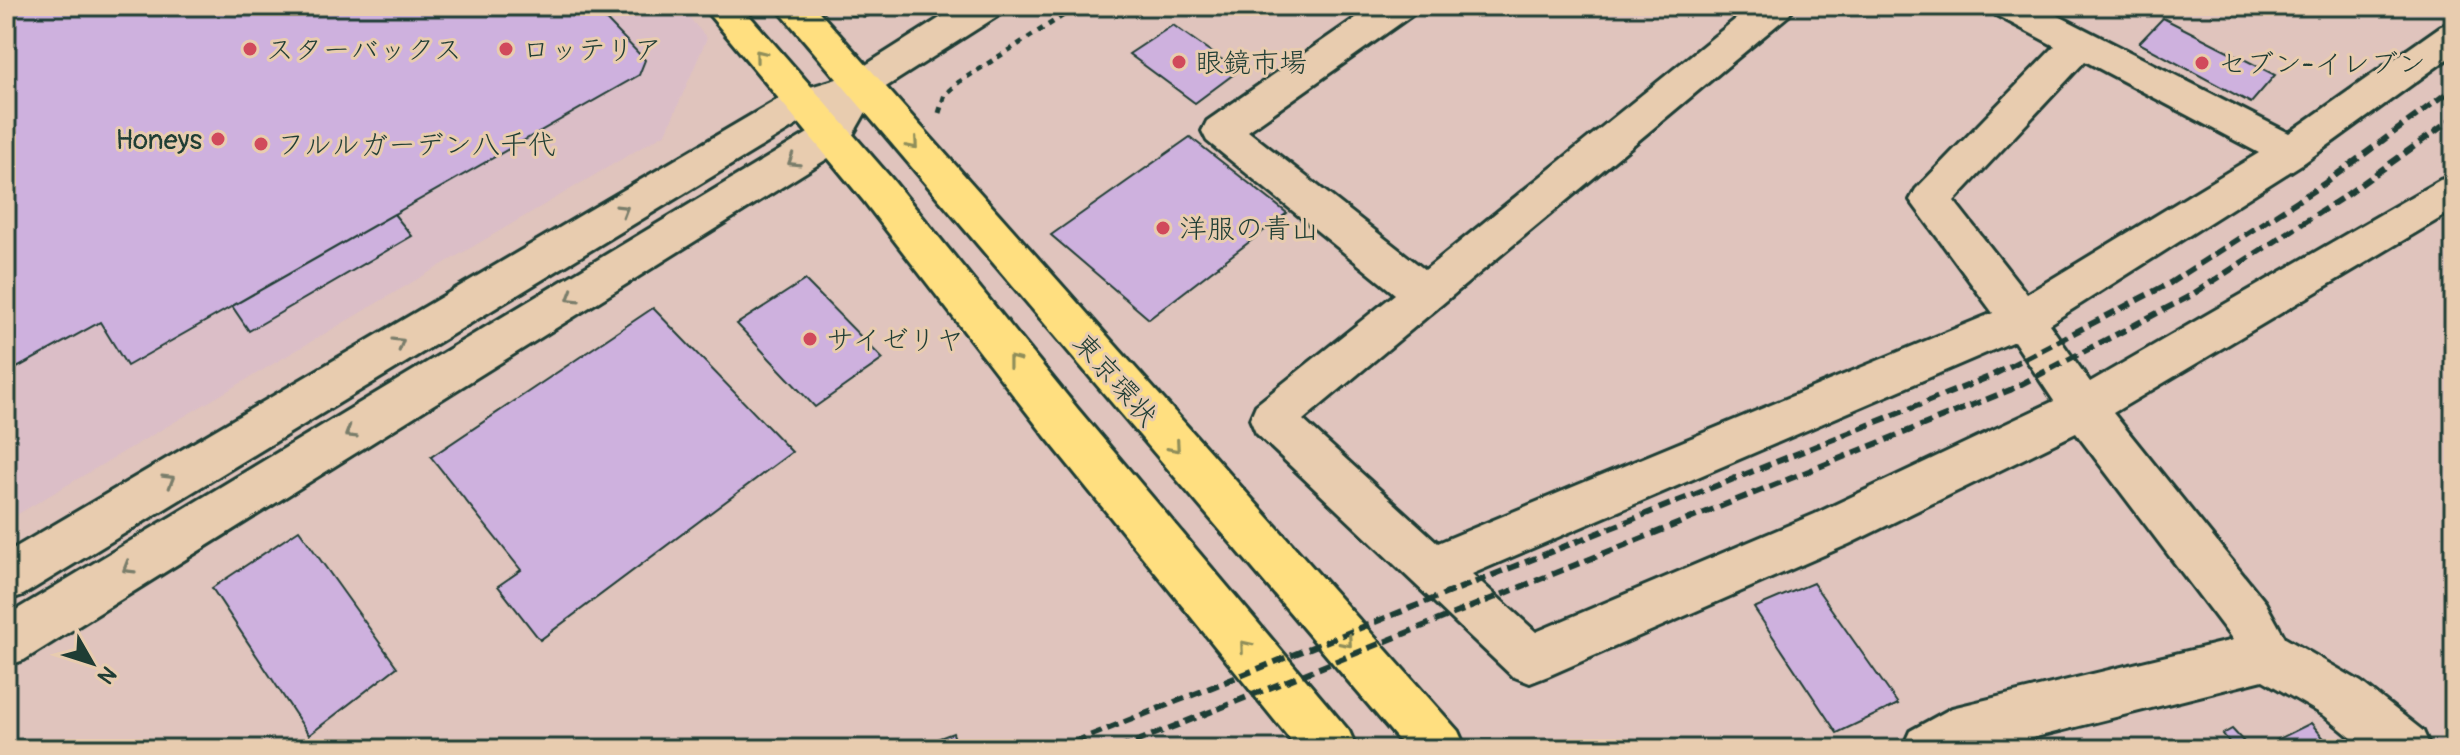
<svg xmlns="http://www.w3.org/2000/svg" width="2460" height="755" viewBox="0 0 2460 755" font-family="Pangolin,'Klee One',sans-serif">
<rect width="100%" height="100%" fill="#e0c4bd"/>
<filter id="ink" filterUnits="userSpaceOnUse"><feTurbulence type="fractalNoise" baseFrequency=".0125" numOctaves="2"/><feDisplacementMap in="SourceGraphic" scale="16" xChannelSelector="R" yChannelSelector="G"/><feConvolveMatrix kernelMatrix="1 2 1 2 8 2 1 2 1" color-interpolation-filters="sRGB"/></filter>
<g filter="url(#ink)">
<!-- built -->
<path fill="#dbbec7" d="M6,6H679L707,38L666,133L6,521Z"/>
<!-- building -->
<path fill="#ceb1de" stroke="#1f3d34" stroke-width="2" d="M6,6H593L645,60L639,75L127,366L100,322L6,374Z
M2163,18L2275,75L2251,103L2139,43Z
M1173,25L1238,71L1195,103L1129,54Z
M1190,137L1287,213L1149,319L1051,235Z
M394,214L412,236L249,331L232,306Z
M805,280L883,359L815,407L737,324Z
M653,308L792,452L540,640L498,586L521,570L431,457Z
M299,530L397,667L309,735L212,588Z
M1813,583L1898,704L1837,733L1754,608Z
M2311,723L2331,747L2353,735L2365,749H2259Z
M2232,729L2244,742L2234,748L2223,734Z
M953,733L958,749H910Z"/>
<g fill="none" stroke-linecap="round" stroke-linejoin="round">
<!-- minor casing -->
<g stroke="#1f3d34" stroke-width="6">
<path id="minor" d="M959,6H1004L999,15L870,97L872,101L846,147L24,660L6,666V616L818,127L828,110L815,114L23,595L6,601V553L787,94L850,75Z
M1373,6H1417L1412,15L1248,131L1425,270L1752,6H1794L1789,15L1303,420L1438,543L1993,313L1910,200L1916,189L2055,46L1996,15L1991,6H2039L2289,133L2441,26L2454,22V54L2305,162L2049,324L2090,382L2440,180L2454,176V210L2113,413L2265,602L2285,638L2361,682L2423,731L2431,749H2365L2325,716L2263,680L1988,749H1902L1910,731L1952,708L2233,640L2076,433L1849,544L1548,676L1530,683L1512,676L1256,433L1250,419L1256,405L1395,294L1207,141L1202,131L1207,121ZM2085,61L2259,153L2027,294L1954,201ZM2014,341L2054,401L1815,514L1536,632L1472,574Z"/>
</g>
<!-- highway casing -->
<g stroke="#1f3d34" stroke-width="6">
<path id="highway" d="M702,6H741L891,178L1077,408L1349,731L1357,749H1298L1045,436L863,200Z
M775,6H814L1458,731L1466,749H1406Z"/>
</g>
<!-- path -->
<path stroke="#1f3d34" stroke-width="5" stroke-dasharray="6 6" stroke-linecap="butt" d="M850,14L865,15L900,6
M939,113L945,94L959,82L1078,6"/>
<!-- minor -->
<use href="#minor" fill="#e8ccaf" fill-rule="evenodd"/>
<!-- highway -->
<use href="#highway" fill="#ffdf80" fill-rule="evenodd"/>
<!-- rail -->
<path stroke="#1f3d34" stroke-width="6" stroke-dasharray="12 6" stroke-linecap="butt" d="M1057,749L1989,377L2170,283L2325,183L2454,88
M1118,749L2010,390L2190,296L2342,198L2454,118"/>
</g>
<!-- one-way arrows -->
<defs><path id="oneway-chevron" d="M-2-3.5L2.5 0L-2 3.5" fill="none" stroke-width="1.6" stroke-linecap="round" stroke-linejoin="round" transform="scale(2)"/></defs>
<g stroke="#8f8e5a">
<use href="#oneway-chevron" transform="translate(760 55) rotate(-129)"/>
<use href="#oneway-chevron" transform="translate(913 144) rotate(49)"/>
<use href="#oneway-chevron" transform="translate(1013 361) rotate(-128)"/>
<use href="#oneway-chevron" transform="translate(1175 447) rotate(49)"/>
<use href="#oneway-chevron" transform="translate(1347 642) rotate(49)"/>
<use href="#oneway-chevron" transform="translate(1245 646) rotate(-130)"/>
</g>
<g stroke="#797d6b">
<use href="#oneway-chevron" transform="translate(793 161) rotate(148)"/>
<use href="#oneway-chevron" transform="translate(623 210) rotate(-31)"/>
<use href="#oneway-chevron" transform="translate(572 297) rotate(148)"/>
<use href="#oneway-chevron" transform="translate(399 343) rotate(-31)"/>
<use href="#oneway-chevron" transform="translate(350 433) rotate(148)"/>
<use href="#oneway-chevron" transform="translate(169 480) rotate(-31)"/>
<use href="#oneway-chevron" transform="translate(128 568) rotate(149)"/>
</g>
</g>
<!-- markers -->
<g fill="#d1495b" stroke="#e8ccaf" stroke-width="3">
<circle cx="250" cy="49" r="8"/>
<circle cx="506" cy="49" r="8"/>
<circle cx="1179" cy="62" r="8"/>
<circle cx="2202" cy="63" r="8"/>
<circle cx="218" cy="139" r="8"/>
<circle cx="261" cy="144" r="8"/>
<circle cx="1163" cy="228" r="8"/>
<circle cx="810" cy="339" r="8"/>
</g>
<g text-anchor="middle" stroke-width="6" stroke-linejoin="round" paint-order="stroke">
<!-- poi labels -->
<g font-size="28" fill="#1f3d34" stroke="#e8ccaf" text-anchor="start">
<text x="266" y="59">スターバックス</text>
<text x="522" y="59">ロッテリア</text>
<text x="1195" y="72">眼鏡市場</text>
<text x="2218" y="73">セブン-イレブン</text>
<text x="202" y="149" text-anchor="end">Honeys</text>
<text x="277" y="154">フルルガーデン八千代</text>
<text x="1179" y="238">洋服の青山</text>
<text x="826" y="349">サイゼリヤ</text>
</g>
<!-- street labels -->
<g font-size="28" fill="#1f3d34" stroke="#e8ccaf">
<text transform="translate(1116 379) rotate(49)" y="10">東京環状</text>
</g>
</g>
<!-- margin -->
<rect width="2460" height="755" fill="none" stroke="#e8ccaf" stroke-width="32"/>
<rect x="16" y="16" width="2428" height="723" fill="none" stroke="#1f3d34" stroke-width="3" filter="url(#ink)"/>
<!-- north arrow -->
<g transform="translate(92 663) rotate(129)" stroke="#e8ccaf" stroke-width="6" paint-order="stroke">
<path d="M0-6L14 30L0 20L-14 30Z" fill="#1f3d34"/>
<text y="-12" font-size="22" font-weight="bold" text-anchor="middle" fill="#1f3d34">N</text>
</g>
</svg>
